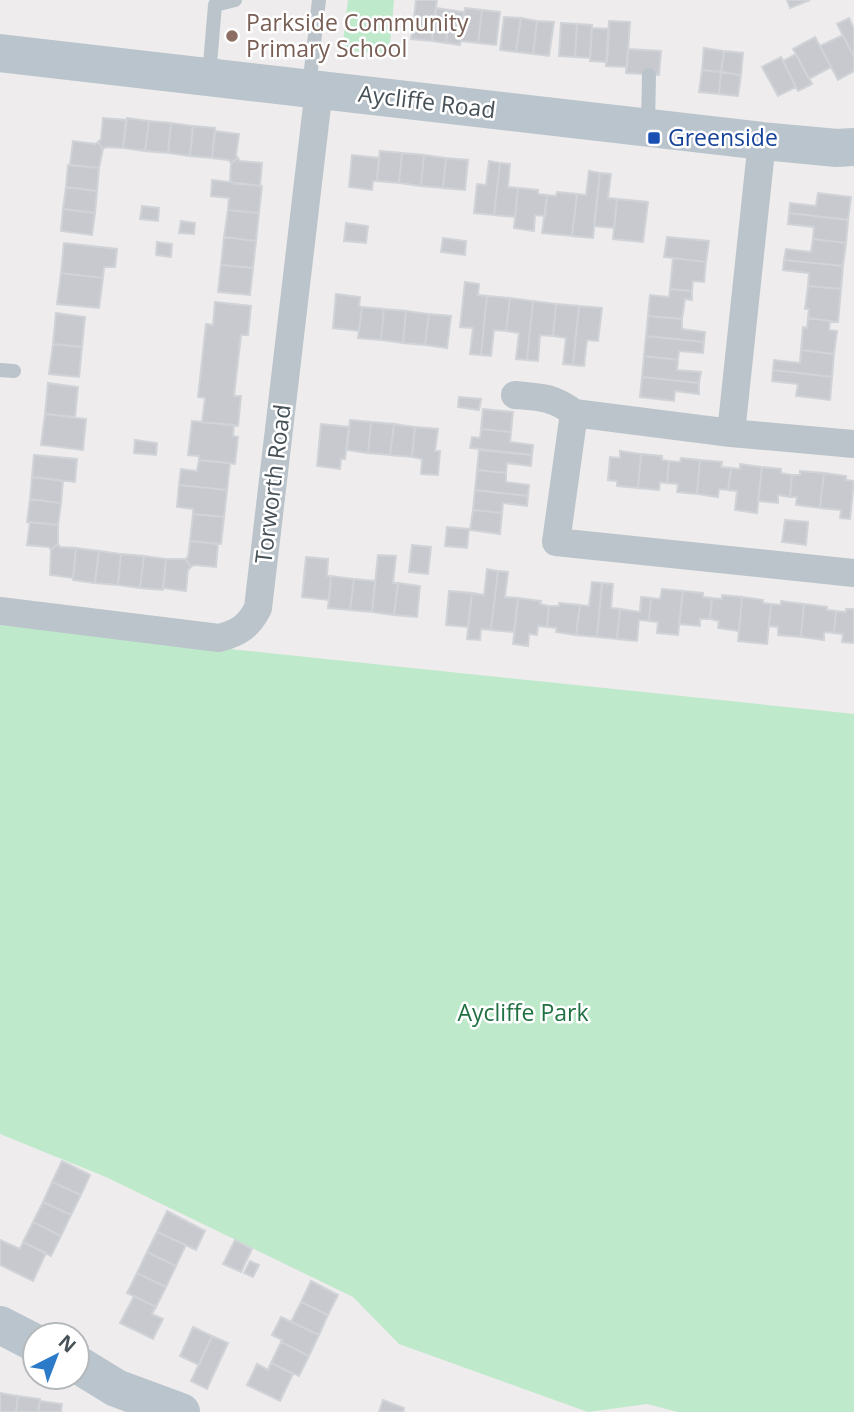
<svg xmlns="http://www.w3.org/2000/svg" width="854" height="1412" viewBox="0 0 854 1412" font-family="'Open Sans',sans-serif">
<rect width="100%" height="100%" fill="#eeecec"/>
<!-- green -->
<path fill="#bee9cb" d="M348,0H394L389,55L342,50Z
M0,625L854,714V1412H678L647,1404L588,1412L399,1344L353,1297L106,1177L0,1134Z"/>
<!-- building -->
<path fill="#c7c9ce" stroke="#d0d3d7" stroke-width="2" d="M416,0H437L434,20L414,18Z
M787,0H810L790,8Z
M436,8L450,10L446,43L432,41Z
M465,8L482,10L478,43L461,41Z
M450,10L464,12L460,45L446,43Z
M482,10L500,12L496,45L478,43Z
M504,17L521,18L516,52L500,50Z
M414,18L434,20L432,41L411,39Z
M521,18L537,21L533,54L516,52Z
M849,18L854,29V57L837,24Z
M537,21L554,22L549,56L533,54Z
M609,21L630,22L627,67L606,66Z
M561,23L577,24L575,57L559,56Z
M577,24L592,25L590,58L575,57Z
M592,28L609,29L607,62L590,61Z
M843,35L854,57V71L838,80L820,46Z
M815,37L831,67L809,79L793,49Z
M704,48L724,51L721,72L702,70Z
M628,49L661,51L659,75L626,73Z
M724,51L743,53L741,75L721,72Z
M796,54L812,84L798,91L783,61Z
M781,57L796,87L778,96L762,67Z
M702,70L721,72L719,94L699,92Z
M721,72L741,75L738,96L719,94Z
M103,118L126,120L123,148L106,147L103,149L98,142L101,139Z
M127,118L149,121L145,151L123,148Z
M149,121L171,123L168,153L145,151Z
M171,123L193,126L190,156L168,153Z
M193,126L215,128L212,158L190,156Z
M215,131L239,134L236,155L238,158L231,163L229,160L212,158Z
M73,141L95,144L98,142L103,149L99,168L70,165Z
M380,151L402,153L399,183L377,181Z
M402,153L424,155L421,186L399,183Z
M352,155L379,158L377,181H373L372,190L349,187Z
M424,155L446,158L443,188L421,186Z
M238,158L240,161L262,163L260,186L230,183L231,163Z
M446,158L468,160L465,190L443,188Z
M489,161L500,163L494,215L474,213L477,184L486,185Z
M500,163L510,164L508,187L518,188L515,217L494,215Z
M68,165L99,168L97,191L66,187Z
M589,171L600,173L593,238L572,236L577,194L586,195Z
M600,173L611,174L608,198L617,199L614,228L594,226Z
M212,180L262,186L259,213L228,210L229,198L211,196Z
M66,187L97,191L95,213L63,209Z
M518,188L538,190V194L547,195L545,216L535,215L534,231L514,228Z
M557,192L577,194L572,236L542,233L547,195L556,196Z
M818,193L851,197L848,220L789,213L790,203L816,206Z
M617,199L648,202L643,242L613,239Z
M142,206L159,208L158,221L140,219Z
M63,209L95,213L92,235L61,231Z
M228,210L259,213L256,241L224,237Z
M789,213L848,220L846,243L813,239L814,227L788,224Z
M181,221L195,223L194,234L179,233Z
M346,223L368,226L366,243L344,241Z
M224,237L256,241L253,268L221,265Z
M667,237L709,241L706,262L664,257Z
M443,238L466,241L465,255L441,252Z
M813,239L846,243L843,266L784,260L786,249L811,252Z
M157,242L172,244L171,257L156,255Z
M64,243L117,249L115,267H104L103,278L61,273Z
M673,258L706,262L704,282L693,281L692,291L670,289Z
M784,260L843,266L841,289L808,286L809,273L783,270Z
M221,265L253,268L250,295L218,292Z
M61,273L103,278L99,308L57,304Z
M465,282L479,284L478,295L487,296L481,355L470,354L473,328L460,327Z
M808,286L841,289L838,322L808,318L809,309H805Z
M670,289L692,291V300L685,299L682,319L648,316L650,295L669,297Z
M336,294L360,297L359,306L362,307L359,331L333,328Z
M487,296L510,298L506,331L494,330L491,356L481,355Z
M510,298L533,301L527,360L516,359L519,333L506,331Z
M533,301L556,304L553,336L540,335L538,361L527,360Z
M215,302L251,306L248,335H241L234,396H241L238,426L202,422L205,398L198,397L206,324L213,325Z
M556,304L579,306L573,365L563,364L566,338L553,336Z
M579,306L602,308L598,341L587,340L584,366L573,365Z
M362,307L384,309L381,340L358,338Z
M384,309L406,311L403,343L381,340Z
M406,311L429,314L425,345L403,343Z
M56,313L85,317L82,347L53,344Z
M429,314L451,316L447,348L425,345Z
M648,316L682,319V329L705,332L704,342L646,336Z
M808,318L830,321L829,330L837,331L834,354L801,350L803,327L807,328Z
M646,336L704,342L703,353L679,351L678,360L644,356Z
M53,344L82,347L79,377L49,374Z
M801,350L834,354L832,377L773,370L774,360L800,363Z
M644,356L678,360L677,370L701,372L699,383L642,377Z
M773,370L832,377L830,400L796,396L798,384L772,381Z
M642,377L699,383V394L675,391L674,401L640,397Z
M48,383L78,387L75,417L45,414Z
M459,397L481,399L479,410L458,407Z
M483,409L513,412L511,432L481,429Z
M45,414L86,419L83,450L41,445Z
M350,420L371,422L368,453L347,450Z
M192,421L234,425L233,436L238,437L235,464L199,460V456L188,455Z
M371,422L394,424L390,455L368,453Z
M321,424L349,427L345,459H341L340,469L317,466Z
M394,424L415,427L412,457L390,455Z
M415,427L438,429L435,451H440L438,475L421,474L422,459L412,457Z
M481,429L511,432L510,442L533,445L532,455L470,448L472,437L480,438Z
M135,440L157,443L156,455L134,453Z
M479,450L532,455L531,466L507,463L506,473L477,470Z
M620,451L641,454L638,488L617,486V481L608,480L610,457L620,458Z
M641,454L662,456V460L669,461L667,483L660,482L659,490L638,488Z
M34,455L77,459L75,482L32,477Z
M681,458L700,460L697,494L677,492L678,484L667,483L669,461L680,462Z
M199,460L230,463L227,490L179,485L181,469L197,471Z
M700,460L722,462L721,467L731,468L728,490L719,489L718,497L697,494Z
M740,464L762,467L757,513L735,510L737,491L728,490L731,468L740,469Z
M762,467L781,469V473L792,475L790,497L778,495V503L758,501Z
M477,470L506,473V482L529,485L528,496L475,490Z
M800,471L824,473L820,508L796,505L797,497H790L792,475H800Z
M824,473L846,476V480L854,481L850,519L840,518L841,510L820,508Z
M32,477L63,481L61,503L30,499Z
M179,485L227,490L224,517L193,514V509L177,507Z
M475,490L528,496L527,506L503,503L502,513L473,510Z
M30,499L61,503L58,525L27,522Z
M473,510L502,513L500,534L470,530Z
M193,514L224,517L221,544L190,541Z
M785,520L808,522L806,545L782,542Z
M30,522L58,525V544L51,550L49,547L27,545Z
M447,527L469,529L467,548L445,546Z
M190,541L218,544L216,567L194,565L191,567L185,559L188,557Z
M58,544L60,547L76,548L73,578L50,575L51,550Z
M412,545L431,547L428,574L409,572Z
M76,548L99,551L95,583L73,580Z
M99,551L121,554L118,585L95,583Z
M121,554L144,556L140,588L118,585Z
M378,555L396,556L393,583H398L394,615L372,612Z
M144,556L166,559L163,590L140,588Z
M306,557L328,559L327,576H331L329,600L302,597Z
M166,559H185L191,567L188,570L186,591L163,588Z
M487,569L498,571L491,630L481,629L480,640L467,639L472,593L484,595Z
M498,571L508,572L505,597L518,598L514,632L491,630Z
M331,576L354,579L350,610L328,608Z
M354,579L375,581L372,612L350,610Z
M592,582L602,583L597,637L576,635L580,605L589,606Z
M398,583L420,586L417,617L394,615Z
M602,583L613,584L611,608L620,609L617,639L597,637Z
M662,589L683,591L678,635L657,633L658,622L649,621L651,598L660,599Z
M449,591L472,593L468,627L446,625Z
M683,591L703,593V597L712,598L710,619H700V626L679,624Z
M722,595L742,597L739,631L718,628L719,621L710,619L712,598L722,599Z
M641,597L651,598L649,621L639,620L637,641L617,639L620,609L640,612Z
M742,597L763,600V603L771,604L767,644L738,641Z
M518,598L541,601L540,604L549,606L547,627L538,626L537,635L529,634L528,646L513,644Z
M781,601L804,604L801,637L778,635V627L769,626L771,604L781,605Z
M559,603L580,605L576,635L556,632L557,628L547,627L549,606H559Z
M804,604L827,607V610L836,611L834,633L824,632V640L801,637Z
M846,609H854V643L842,642L843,634L834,633L836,611L846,612Z
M62,1161L90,1175L81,1195L52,1182Z
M52,1182L81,1195L71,1215L43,1202Z
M43,1202L71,1215L61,1236L33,1222Z
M167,1211L205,1231L196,1250L157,1232Z
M33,1222L61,1236L51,1256L23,1242Z
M157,1232L186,1245L176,1266L147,1252Z
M0,1240L20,1249L23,1242L46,1253L33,1281L0,1265Z
M235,1240L252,1249L241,1272L223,1264Z
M147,1252L176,1266L166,1287L137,1273Z
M250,1261L259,1265L253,1277L244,1273Z
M137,1273L166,1287L156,1307L127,1293Z
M311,1281L338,1295L328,1315L301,1302Z
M134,1296L156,1307L152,1314L163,1319L153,1339L120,1323Z
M301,1302L328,1315L319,1335L291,1322Z
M281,1317L319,1335L309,1356L281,1342L282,1340L272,1335Z
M193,1327L212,1336L199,1365L180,1356Z
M212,1336L228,1343L207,1389L191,1381Z
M281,1342L309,1356L299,1376L271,1363Z
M271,1363L293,1374L280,1401L247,1385L257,1364L268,1370Z
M0,1393L18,1396L16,1412H0Z
M18,1396L40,1399L38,1412H16Z
M383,1400L404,1408L403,1412H379Z
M40,1401L62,1404L61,1412H38Z"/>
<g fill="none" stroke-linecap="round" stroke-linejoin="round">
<!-- lane -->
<path stroke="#bbc4ca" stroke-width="14" d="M209,76L215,5L235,0
M309,87L319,0
M648,126L649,75
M0,370L14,371"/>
<!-- street -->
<path stroke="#bbc4ca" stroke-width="28" d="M762,141L731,433L574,413L556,542L854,573
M515,395C540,397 554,397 574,413
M731,433L854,444
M0,611L219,638C239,633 249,626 258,608L319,89"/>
<!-- secondary -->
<path stroke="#b9c4cc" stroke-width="38" d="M0,53L762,141L837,148L854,147
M0,1325L35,1343
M77,1364L116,1388L181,1412"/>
</g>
<!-- markers -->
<circle fill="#8d6e63" stroke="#fff" stroke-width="2.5" cx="232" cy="36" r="7"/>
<rect fill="#1a4fb4" stroke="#fff" stroke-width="2.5" x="647" y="131" width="14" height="14" rx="3.5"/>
<g text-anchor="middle" stroke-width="5" stroke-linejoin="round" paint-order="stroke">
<!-- education labels -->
<g font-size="23" fill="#785e54" stroke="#fff" text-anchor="start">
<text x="246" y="31">Parkside Community<tspan x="246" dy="26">Primary School</tspan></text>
</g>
<!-- street labels -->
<g font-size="23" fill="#465057" stroke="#fff">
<text transform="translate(427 102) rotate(7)" y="8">Aycliffe Road</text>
<text transform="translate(273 484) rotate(-83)" y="8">Torworth Road</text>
</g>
<!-- transit labels -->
<g font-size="23" fill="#164399" stroke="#fff" text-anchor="start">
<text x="668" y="146">Greenside</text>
</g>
<!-- park labels -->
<g font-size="23" fill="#207042" stroke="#fff">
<text x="523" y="1021">Aycliffe Park</text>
</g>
</g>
<!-- north arrow -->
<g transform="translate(56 1356) rotate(42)"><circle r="33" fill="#ffffff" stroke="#b5b9bc" stroke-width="2"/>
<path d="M0-5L12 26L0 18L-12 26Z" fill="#2b7bc9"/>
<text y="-10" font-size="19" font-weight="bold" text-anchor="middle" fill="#465057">N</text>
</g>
</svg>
